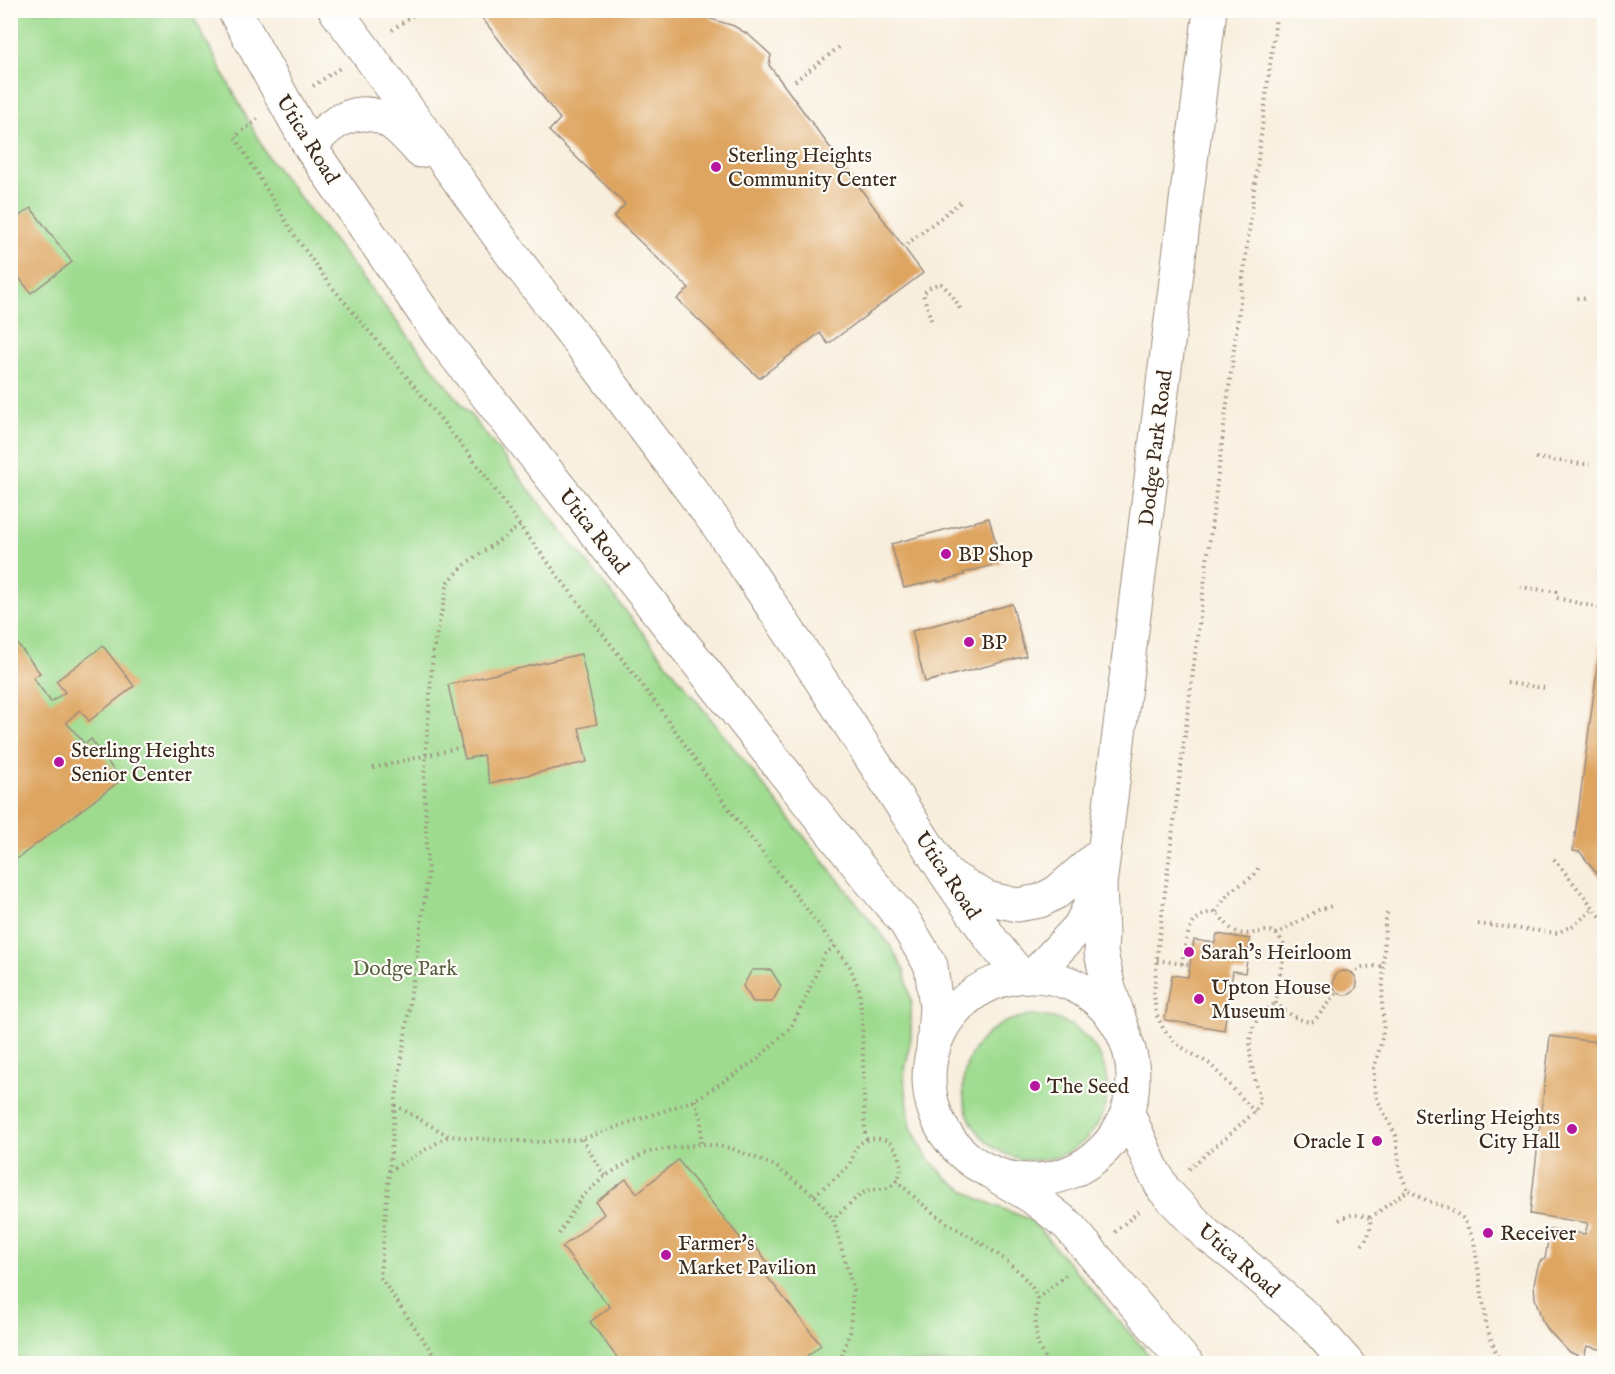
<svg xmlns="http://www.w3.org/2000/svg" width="1615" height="1374" viewBox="0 0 1615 1374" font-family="'IM FELL English',serif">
<rect width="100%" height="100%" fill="#fdfcf7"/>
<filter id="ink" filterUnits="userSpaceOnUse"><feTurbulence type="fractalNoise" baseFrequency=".0167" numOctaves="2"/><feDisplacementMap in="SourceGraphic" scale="12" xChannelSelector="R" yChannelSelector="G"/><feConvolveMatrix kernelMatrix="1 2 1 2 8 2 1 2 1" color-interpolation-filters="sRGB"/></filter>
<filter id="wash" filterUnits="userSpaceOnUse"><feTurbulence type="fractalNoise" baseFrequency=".008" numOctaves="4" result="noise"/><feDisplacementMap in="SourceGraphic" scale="24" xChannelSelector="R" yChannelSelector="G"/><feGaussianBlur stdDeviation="1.35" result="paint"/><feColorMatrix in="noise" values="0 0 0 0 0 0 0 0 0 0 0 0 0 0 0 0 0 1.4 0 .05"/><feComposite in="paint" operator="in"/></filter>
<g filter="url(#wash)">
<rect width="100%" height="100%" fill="#f8eedd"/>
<!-- green -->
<path fill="#9edb8f" stroke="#6c8256" stroke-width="1.5" d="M11,11H190L268,157L426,359L890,945L904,970L911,1000V1036L904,1077L911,1127L927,1157L950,1181L979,1199L1031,1220L1156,1363L22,1364L11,1349Z
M963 1088a72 72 0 1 1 144 0a72 72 0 1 1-144 0Z"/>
<g id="blocks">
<!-- building -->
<path fill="#dea561" d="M476,10H712L711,19L734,26L749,35L771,55L769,65L923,273L828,344L820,333L759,378L677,299L689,288L614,217L625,204L549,131L560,119Z
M31,208L72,262L31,293L10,266V223Z
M989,518L1001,563L963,573L964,575L938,582V580L904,588L891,544Z
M1012,604L1026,656L925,682L912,631Z
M1603,624H1604V883L1580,852L1573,851Z
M10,634L40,673L33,678L51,702L65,692L56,681L103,646L134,686L89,721L80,710L66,722L85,744L91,739L121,780L10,864Z
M581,654L597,724L579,728L587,762L490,783L483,755L465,759L448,685Z
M1217,934L1250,939L1245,973L1233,971L1224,1030L1165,1020L1172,975L1188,977L1194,940L1215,943Z
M752,970H771L781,986L772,1002H753L743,986Z
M1333 983a12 12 0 1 1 24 0a12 12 0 1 1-24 0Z
M1550,1036L1604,1043V1350L1587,1346L1584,1358L1569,1352L1549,1331L1542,1320L1535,1298L1534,1284L1537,1270L1540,1261L1545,1259L1550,1229L1585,1234L1588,1223L1530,1214Z
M678,1160L744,1243L750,1239L769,1264L762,1270L821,1345L797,1364H622L590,1322L610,1307L562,1247L604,1214L596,1202L626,1179L637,1193Z"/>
</g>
</g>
<g filter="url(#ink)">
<use href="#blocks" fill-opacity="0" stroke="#9a8c7e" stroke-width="1.5"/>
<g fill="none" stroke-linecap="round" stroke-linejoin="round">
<!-- minor casing -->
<g stroke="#9a8c7e" stroke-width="35">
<path id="minor" d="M234,10L310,147L440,336L867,877L905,922L931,966L936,1007L933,1049
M335,10L365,50L513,256L605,376L719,527L806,657L946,874L993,942L1021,976
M310,147C331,121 362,100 394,125C403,132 412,142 420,151
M953,878L987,898L1017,905L1040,901L1057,892L1103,852
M1034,975L1080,926L1099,887
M929 1078a102 102 0 1 1 204 0a102 102 0 1 1-204 0Z
M1125,1036L1109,988L1101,953L1102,935L1100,885L1210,10
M1128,1113L1152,1168L1164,1190L1206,1234L1241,1261L1308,1319L1348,1364
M1000,1178L1032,1197L1068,1225L1158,1331L1187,1364"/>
</g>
<!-- path -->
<path stroke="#9a8c7e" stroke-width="4" stroke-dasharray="1.5 4.5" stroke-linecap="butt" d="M392,30L412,16L407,10
M795,81L842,45
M313,86L340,68
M258,119L235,137L293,233L327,281L399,367L482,471L520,526L661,710L734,816L819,925L850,967L859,989L862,1018L865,1134L867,1140
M907,244L962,201
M1577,298L1587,299
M931,320L923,294C928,288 934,284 941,284C949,290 958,302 961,312
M1536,458L1582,464H1590
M1520,587L1558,592
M1557,598L1604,609
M1507,683L1544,688
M373,768L462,747
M1554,859L1604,921
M1216,912C1221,903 1227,895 1234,889C1243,882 1257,877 1259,865
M1387,913L1385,926L1382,1005L1384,1025L1381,1043L1374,1068V1083L1377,1099L1396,1136L1400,1172L1408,1190
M1478,924L1557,933L1576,924L1594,908
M1276,934L1319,910L1332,906
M1157,960L1190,965
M1182,964C1186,941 1187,913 1216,912C1222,918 1229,929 1237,932C1256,940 1274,916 1285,949L1277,988L1276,1003C1285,1011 1301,1024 1314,1021L1337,993
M1352,974L1361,967L1383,966
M695,1100L701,1119V1144
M395,1105L449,1136L497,1140L541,1142L582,1139L695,1100L758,1059L791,1027L805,1000L820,964L825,954L835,946
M1255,1112L1210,1064L1187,1051L1175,1042L1164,1030L1156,1014L1154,993L1158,947L1277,10
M582,1139L605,1176
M1189,1169L1255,1112C1256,1110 1258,1107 1259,1104C1261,1099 1258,1091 1256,1086C1249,1053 1241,1023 1276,1003
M389,1171L449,1136
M896,1180C912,1195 928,1210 946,1222C976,1241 1010,1257 1031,1286C1033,1289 1037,1295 1037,1299C1038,1303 1037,1308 1036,1313C1035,1331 1035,1350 1051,1364
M814,1195C823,1188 843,1173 849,1165C856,1154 852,1145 867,1140C894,1130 914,1168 891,1186C884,1191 877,1188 869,1190C862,1191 840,1213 833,1219
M1370,1218L1408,1190L1428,1201L1449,1208L1464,1219L1474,1241L1487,1328L1496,1353L1502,1364
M1339,1220C1350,1213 1358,1214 1370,1218C1371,1230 1369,1238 1360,1247
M1115,1232L1139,1211
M559,1234L580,1199L605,1176L647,1152L701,1144L731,1148L775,1166L814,1195L833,1219L853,1288L850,1332L839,1364
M1037,1299L1067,1274
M446,1364L435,1357L380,1277L395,1105L428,876L424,777L433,652L448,582L468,562L520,526"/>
<!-- minor -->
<use href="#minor" stroke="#fff" stroke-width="33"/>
</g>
</g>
<!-- markers -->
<g fill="#b5179e" stroke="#fdfcf7" stroke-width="2">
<circle cx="716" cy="167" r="6"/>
<circle cx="946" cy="554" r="6"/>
<circle cx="969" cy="642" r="6"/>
<circle cx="59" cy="762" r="6"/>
<circle cx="1189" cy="952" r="6"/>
<circle cx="1199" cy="999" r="6"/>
<circle cx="1035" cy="1086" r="6"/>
<circle cx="1572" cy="1129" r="6"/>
<circle cx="1377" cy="1141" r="6"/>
<circle cx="1488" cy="1233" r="6"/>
<circle cx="666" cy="1255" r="6"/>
</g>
<g text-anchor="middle" stroke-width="4.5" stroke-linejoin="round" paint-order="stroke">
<!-- street labels -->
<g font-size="21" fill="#3b2a1e" stroke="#fdfcf7">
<text transform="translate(308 139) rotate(58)" y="7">Utica Road</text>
<text transform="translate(1155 448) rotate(-83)" y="7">Dodge Park Road</text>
<text transform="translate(594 531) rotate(52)" y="7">Utica Road</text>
<text transform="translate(948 875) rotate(56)" y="7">Utica Road</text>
<text transform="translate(1239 1260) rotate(41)" y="7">Utica Road</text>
</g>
<!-- poi labels -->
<g font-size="21" fill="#3b2a1e" stroke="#fdfcf7" text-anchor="start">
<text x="728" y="162">Sterling Heights<tspan x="728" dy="24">Community Center</tspan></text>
<text x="958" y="561">BP Shop</text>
<text x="981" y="649">BP</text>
<text x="71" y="757">Sterling Heights<tspan x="71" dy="24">Senior Center</tspan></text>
<text x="1201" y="959">Sarah's Heirloom</text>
<text x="1211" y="994">Upton House<tspan x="1211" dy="24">Museum</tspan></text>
<text x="1047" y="1093">The Seed</text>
<text x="1560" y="1124" text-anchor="end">Sterling Heights<tspan x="1560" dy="24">City Hall</tspan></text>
<text x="1365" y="1148" text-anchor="end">Oracle I</text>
<text x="1500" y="1240">Receiver</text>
<text x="678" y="1250">Farmer's<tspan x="678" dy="24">Market Pavilion</tspan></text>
</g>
<!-- park labels -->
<g font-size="21" fill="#595f40" stroke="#fdfcf7">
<text x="405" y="975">Dodge Park</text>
</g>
</g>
<!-- margin -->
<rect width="1615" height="1374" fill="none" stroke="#fdfcf7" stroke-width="36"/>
</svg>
